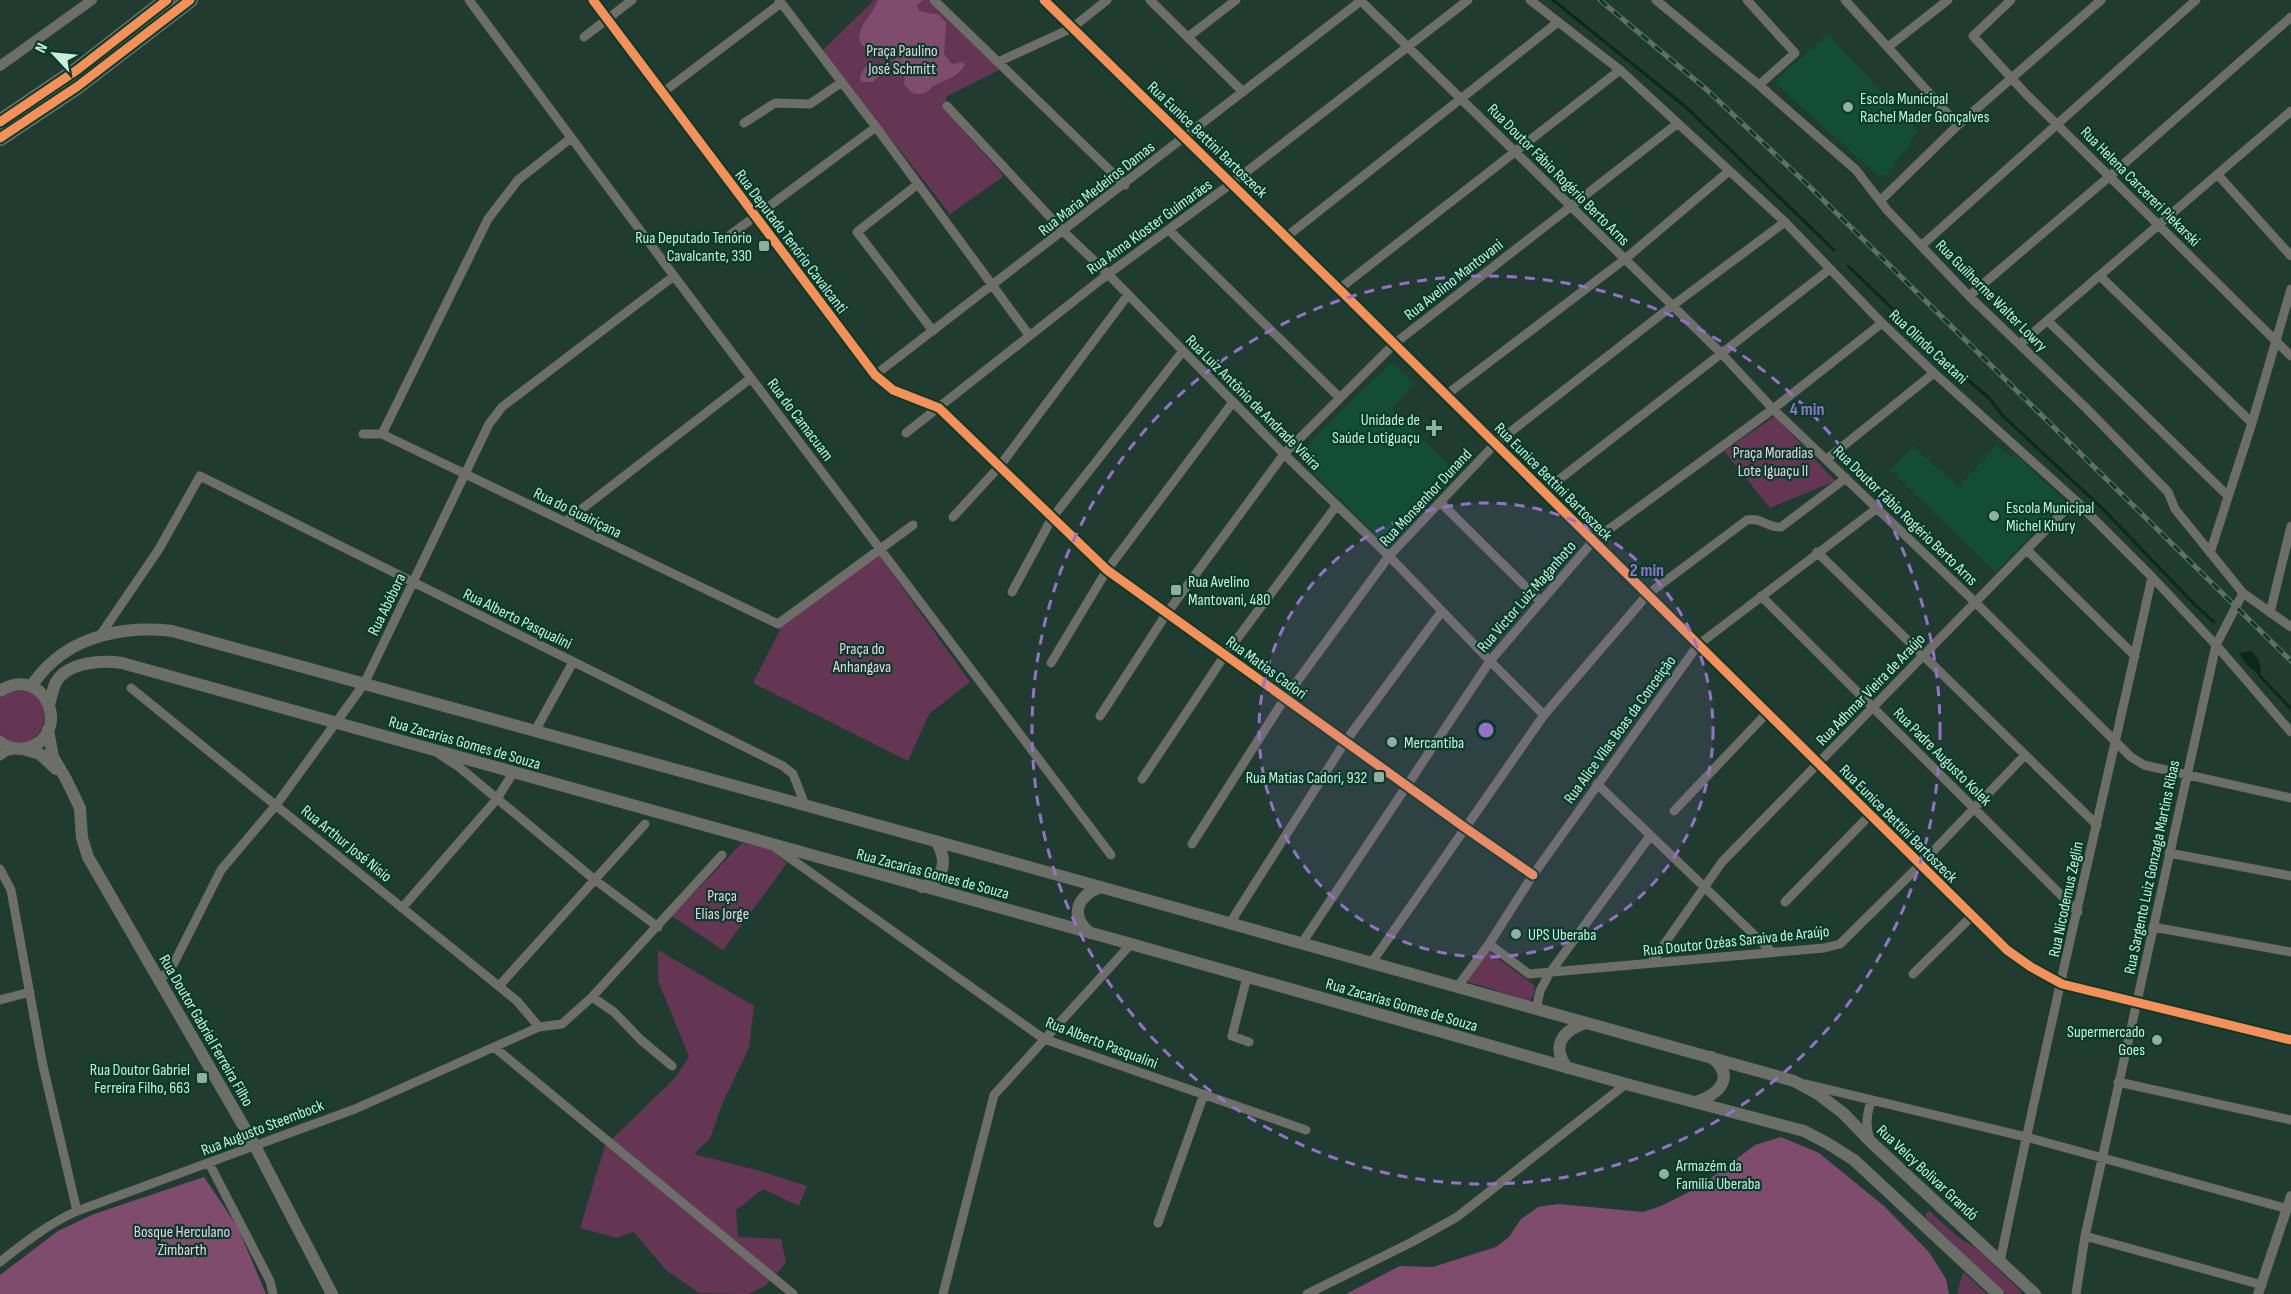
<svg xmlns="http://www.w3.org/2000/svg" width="2291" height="1294" viewBox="0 0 2291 1294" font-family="'Sofia Sans Condensed',sans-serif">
<rect width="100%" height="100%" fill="#203c31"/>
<!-- built -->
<path fill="#134d38" d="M1828,34L1918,132L1887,175L1878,176L1774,82Z
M1392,362L1414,384L1391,408L1457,474L1389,548L1297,456Z
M1997,445L2011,457L2015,454L2065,501L1995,572L1890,470L1913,446L1958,487Z"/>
<!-- green -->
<path fill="#643653" d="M874,0H929L1001,69L947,96L944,109L1004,176L950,214L822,51Z
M1775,416L1835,481L1770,508L1724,451Z
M879,555L970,682L929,714L908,761L753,683L782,626Z
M11,691C16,691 22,690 26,691C66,701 36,766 0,735V698Z
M742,843L769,848L787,863L723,950L672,916Z
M658,950L754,1006L749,1048L723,1102L710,1138L694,1154L760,1171L807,1186L799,1206L763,1189L736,1210L738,1237L781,1239L786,1263L765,1286L748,1294L699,1293L666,1270L634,1232L617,1238L580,1228L605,1146L677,1076L689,1056L658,981Z
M1488,951L1534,985V995L1529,1001L1466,981Z
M1929,1211L1958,1237L1976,1248L2022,1292L2019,1294H2006L1927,1219L1925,1214Z
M1963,1272L1986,1293L1985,1294H1957Z"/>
<!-- forest -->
<path fill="#804c6d" d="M878,0H923L917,5L919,11L939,15L946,23L944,54L952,64L963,62L965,65C958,77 949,78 937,84C931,87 927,94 920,94C912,95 908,89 904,84L905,70L896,66C888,72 879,74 873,82H861L860,76L865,67C877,64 888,68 899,55L894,50L887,51L879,56C874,54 872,51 867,49C846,37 873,16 878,0Z
M1781,1137L1819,1153L1884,1206L1929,1252L1946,1279L1949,1294H1346L1400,1266L1433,1267L1496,1247L1509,1237L1521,1219L1538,1207L1558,1204L1643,1212L1661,1206L1699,1187L1755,1145Z
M204,1177L237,1226L266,1294H0V1275L58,1231L94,1214Z"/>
<!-- water -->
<path fill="#0c281d" d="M2251,651C2259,658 2262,665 2260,676L2247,665L2239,653Z"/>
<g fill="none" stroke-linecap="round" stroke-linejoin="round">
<!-- stream -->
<path stroke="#0c281d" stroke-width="3" d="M1553,0L1687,108L1834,250
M1848,266L1896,312L1907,326L1942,354L1955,369L1989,398L2003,416L2103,509L2195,605L2214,622
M2260,676L2291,709"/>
<!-- minor -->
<path stroke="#6d6e67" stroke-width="9" d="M469,0L674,276L1111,855
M593,0L875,375L893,390L939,408L1107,570L1464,827L1533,875
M779,0L876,127L1029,335
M934,0L1125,185
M1150,0L1243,92
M1530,0L1620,70L1785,222L1882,323L1934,373L2075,500L2152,577L2216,645L2291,732
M1656,0L1759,85L1856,170L1887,210L1969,296L2086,408L2168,492L2175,509L2243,593L2291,627
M1747,0L1795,53L1759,85
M1845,0L1958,125
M2011,0L1973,36L2026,94L2291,356
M1361,1L1722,354L1773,409L1976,603L2131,757L2144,765L2291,798
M584,37L632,0
M1188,37L1236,0
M1888,47L1948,0
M998,62L1072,28L1107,0
M662,93L781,3
M947,106L1064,232L1108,274L1284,454L1389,556L1490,661L1544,715
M744,123L775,103L810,104L842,82
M2218,175L2291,256
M918,184L857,232L933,331
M1880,201L1958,125L2101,0
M1169,230L1340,398
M730,235L876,127
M1286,237L1558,22
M1921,246L2196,0
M2100,276L2252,423
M1339,289L1620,70
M1969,296L2110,176L2291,17
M2048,321L2228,496
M2020,344L2291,111
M875,375L1362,0
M1446,395L1625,259L1729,171
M906,433L1108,274L1232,183L1468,0
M363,434H382L778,624L913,525
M382,434L488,219L518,180L571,138
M1827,459L1934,373
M1543,492L1830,269
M1440,502L1541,602
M953,517L999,467L1128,295
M565,522L751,378
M2027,550L2135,656
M1817,552L2097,825
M2210,553L2252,423L2291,289
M1012,592L1052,518L1183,351
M1761,596L2078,912
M2270,613L2291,526
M99,637L159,549L200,476L783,766L793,774L805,805
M1051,663L1107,570L1233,402
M131,688L517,1001L539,1027
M1100,716L1167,613L1284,454L1394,344L1678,123
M535,731L573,662
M439,754L459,767L595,880L658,927
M0,756L6,752L17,749
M1142,779L1225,655L1337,505
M1597,784L1772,952
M1674,811L1767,713
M1192,844L1285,698L1389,556L1495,444L1672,306L1785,222
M776,848L1044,1039L1306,1130
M2169,853L2291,876
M0,869L11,890L43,1066L77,1211
M1785,902L1870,815
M402,908L496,800L513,773
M1230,923L1345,742L1442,611
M2153,927L2291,952
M1302,943L1490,661L1593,541L1773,409L1882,323
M1489,944L1529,974L1824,948L1840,944L1920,865L2025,755
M1372,962L1544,715L1648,594L1747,520C1762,517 1767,528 1781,527L1846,478
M1651,963L1722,862L2075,500
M1913,974L1972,916
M1247,977L1232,1036L1249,1042
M159,982L174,963L221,870L276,805L364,684L489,424L502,407L674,276
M499,986L645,824
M1458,986L1489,944L1533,875L1698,645L1876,509
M592,997L614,1012L641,1040L672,1066
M0,1000L30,992
M1536,1010L1540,991L1549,974L1650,836
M494,1047L793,1294
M2118,1082L2291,1120
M1805,1084L2026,1137L2288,1209
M1870,1139C1865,1125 1867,1114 1871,1101
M209,1163L270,1281L273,1294
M1158,1223L1204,1094
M2085,1236L2262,1285
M0,1262C24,1243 48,1224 77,1211L355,1109L539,1027L562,1024L592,997L722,855
M2000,1262C2047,1033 2102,805 2152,577
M943,1294L994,1095L1131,944
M1307,1294L1412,1242L1457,1217L1626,1084
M2076,1294L2085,1236L2216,645L2243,593"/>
<!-- tertiary -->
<path stroke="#6d6e67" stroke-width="10" d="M1044,0L1339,289L2007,950L2031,967L2062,984L2291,1040
M0,66L92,0
M2258,1294L2291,1196"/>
<!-- secondary -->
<path stroke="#6c6f67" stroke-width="12" d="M31,686C37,679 42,671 49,665C81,634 129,626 172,631L1004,860L1794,1081L1818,1094L1843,1113L1872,1143L2035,1294
M0,691C45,662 74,735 27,748C17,750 8,748 0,742
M49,705C51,698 53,688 56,682C68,662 101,660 122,663L1131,944L1626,1084L1804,1131L1827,1143L1854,1160L1998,1294
M48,730L53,757L66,779L80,808L82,838L88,857L255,1146L332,1294
M23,749L40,754L56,769
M922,887C945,879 948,860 936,841
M1090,933C1069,915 1077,896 1101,887
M1567,1068C1551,1046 1562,1031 1585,1023
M1696,1102C1719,1094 1737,1077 1711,1057"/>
<!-- motorway -->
<path stroke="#6c736c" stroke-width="16" d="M0,122L77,70L167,0
M0,138L78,86L190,0"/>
<!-- rail casing -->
<g stroke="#616f66" stroke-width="5">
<path id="rail" d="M1600,0L1707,90L1809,186L2291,661"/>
</g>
<!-- rail -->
<use href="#rail" stroke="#053d2a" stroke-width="3" stroke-dasharray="9" stroke-linecap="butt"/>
<!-- cycleway casing -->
<g stroke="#053d2a" stroke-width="13">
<path id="cycleway" d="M593,0L875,375L893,390L939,408L1107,570L1464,827L1533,875
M1044,0L1339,289L2007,950L2031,967L2062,984L2291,1040
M0,122L77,70L167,0
M0,138L78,86L190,0"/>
</g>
<!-- cycleway -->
<use href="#cycleway" stroke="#f78f57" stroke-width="9"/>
</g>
<!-- distance rings -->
<circle cx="1486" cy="730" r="227" fill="#9770ca" fill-opacity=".12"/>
<g fill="none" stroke="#9770ca" stroke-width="3" stroke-dasharray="10 8">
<circle cx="1486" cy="730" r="227"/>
<circle cx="1486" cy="730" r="454"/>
</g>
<!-- markers -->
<g fill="#90afa1" stroke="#053d2a" stroke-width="2">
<circle cx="1848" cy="107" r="6"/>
<rect x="758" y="240" width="12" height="12" rx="3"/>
<path d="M1431 419h6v6h6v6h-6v6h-6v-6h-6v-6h6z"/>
<circle cx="1994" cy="516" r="6"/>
<rect x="1170" y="584" width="12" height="12" rx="3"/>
<circle cx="1392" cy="742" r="6"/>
<rect x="1373" y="771" width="12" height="12" rx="3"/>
<circle cx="1516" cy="934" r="6"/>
<circle cx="2157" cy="1040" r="6"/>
<rect x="196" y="1072" width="12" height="12" rx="3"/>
<circle cx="1664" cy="1174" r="6"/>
</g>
<g text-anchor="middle" stroke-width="4.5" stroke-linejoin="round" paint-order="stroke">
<!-- park labels -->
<g font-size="16" fill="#f3cce2" stroke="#053d2a">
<text x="902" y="56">Praça Paulino<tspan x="902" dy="18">José Schmitt</tspan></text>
<text x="1773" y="458">Praça Moradias<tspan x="1773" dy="18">Lote Iguaçu II</tspan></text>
<text x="862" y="654">Praça do<tspan x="862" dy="18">Anhangava</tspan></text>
<text x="722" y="901">Praça<tspan x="722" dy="18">Elias Jorge</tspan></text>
<text x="182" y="1237">Bosque Herculano<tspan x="182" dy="18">Zimbarth</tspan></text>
</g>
<!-- poi labels -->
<g font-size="16" fill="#cceddd" stroke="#053d2a" text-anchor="start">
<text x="1860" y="104">Escola Municipal<tspan x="1860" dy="18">Rachel Mader Gonçalves</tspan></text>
<text x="752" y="243" text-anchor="end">Rua Deputado Tenório<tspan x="752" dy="18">Cavalcante, 330</tspan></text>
<text x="1420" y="425" text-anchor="end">Unidade de<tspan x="1420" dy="18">Saúde Lotiguaçu</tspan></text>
<text x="2006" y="513">Escola Municipal<tspan x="2006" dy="18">Michel Khury</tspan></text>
<text x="1188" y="587">Rua Avelino<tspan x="1188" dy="18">Mantovani, 480</tspan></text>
<text x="1404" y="748">Mercantiba</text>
<text x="1367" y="783" text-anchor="end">Rua Matias Cadori, 932</text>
<text x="1528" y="940">UPS Uberaba</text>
<text x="2145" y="1037" text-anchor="end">Supermercado<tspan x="2145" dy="18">Goes</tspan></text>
<text x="190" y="1075" text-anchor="end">Rua Doutor Gabriel<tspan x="190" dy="18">Ferreira Filho, 663</tspan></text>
<text x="1676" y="1171">Armazém da<tspan x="1676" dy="18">Família Uberaba</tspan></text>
</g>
<!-- street labels -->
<g font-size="16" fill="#cceddd" stroke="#053d2a">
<text transform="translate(1208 139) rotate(44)" y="6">Rua Eunice Bettini Bartoszeck</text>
<text transform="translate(1559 174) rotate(45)" y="6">Rua Doutor Fábio Rogério Berto Arns</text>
<text transform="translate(2141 186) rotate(45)" y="6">Rua Helena Carcereri Piekarski</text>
<text transform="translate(1096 188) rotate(-38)" y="6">Rua Maria Medeiros Damas</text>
<text transform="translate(1149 226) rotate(-36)" y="6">Rua Anna Kloster Guimarães</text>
<text transform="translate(792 241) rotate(53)" y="6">Rua Deputado Tenório Cavalcanti</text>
<text transform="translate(1453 279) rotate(-38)" y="6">Rua Avelino Mantovani</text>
<text transform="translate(1992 295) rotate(45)" y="6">Rua Guilherme Walter Lowry</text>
<text transform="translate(1929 346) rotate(43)" y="6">Rua Olindo Caetani</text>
<text transform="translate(1254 402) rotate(45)" y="6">Rua Luiz Antônio de Andrade Vieira</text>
<text transform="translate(801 419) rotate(53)" y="6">Rua do Camacuam</text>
<text transform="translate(1554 481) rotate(45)" y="6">Rua Eunice Bettini Bartoszeck</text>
<text transform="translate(1425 497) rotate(-47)" y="6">Rua Monsenhor Dunand</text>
<text transform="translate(578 512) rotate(26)" y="6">Rua do Guairiçana</text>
<text transform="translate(1906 515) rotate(44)" y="6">Rua Doutor Fábio Rogério Berto Arns</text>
<text transform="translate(1526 596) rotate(-49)" y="6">Rua Victor Luiz Maganhoto</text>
<text transform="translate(386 604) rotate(-64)" y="6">Rua Abóbora</text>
<text transform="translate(518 618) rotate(26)" y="6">Rua Alberto Pasqualini</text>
<text transform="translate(1267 667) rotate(36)" y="6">Rua Matias Cadori</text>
<text transform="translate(1870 689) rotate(-46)" y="6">Rua Adhmar Vieira de Araújo</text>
<text transform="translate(1619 729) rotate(-54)" y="6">Rua Alice Vilas Boas da Conceição</text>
<text transform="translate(465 742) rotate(16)" y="6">Rua Zacarias Gomes de Souza</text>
<text transform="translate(1943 756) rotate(45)" y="6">Rua Padre Augusto Kolek</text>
<text transform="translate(1899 823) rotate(45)" y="6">Rua Eunice Bettini Bartoszeck</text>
<text transform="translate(347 843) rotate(39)" y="6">Rua Arthur José Nísio</text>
<text transform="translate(2151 867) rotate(-78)" y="6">Rua Sargento Luiz Gonzaga Martins Ribas</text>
<text transform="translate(933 873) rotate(15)" y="6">Rua Zacarias Gomes de Souza</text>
<text transform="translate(2065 899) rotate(-78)" y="6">Rua Nicodemus Zeglin</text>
<text transform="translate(1736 940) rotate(-6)" y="6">Rua Doutor Ozéas Saraiva de Araújo</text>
<text transform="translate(1402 1004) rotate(16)" y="6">Rua Zacarias Gomes de Souza</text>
<text transform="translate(207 1030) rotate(60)" y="6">Rua Doutor Gabriel Ferreira Filho</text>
<text transform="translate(1102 1042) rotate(21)" y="6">Rua Alberto Pasqualini</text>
<text transform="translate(262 1127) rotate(-21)" y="6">Rua Augusto Steembock</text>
<text transform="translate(1928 1172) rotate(43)" y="6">Rua Velcy Bolivar Grandó</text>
</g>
</g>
<circle cx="1486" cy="730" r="9" fill="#9770ca" stroke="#053d2a" stroke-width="3"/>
<g font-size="18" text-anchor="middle" font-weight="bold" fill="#9770ca" stroke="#053d2a" stroke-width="4.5" stroke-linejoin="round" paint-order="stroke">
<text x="1807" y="415">4 min</text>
<text x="1647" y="576">2 min</text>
</g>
<!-- north arrow -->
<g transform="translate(54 54) rotate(296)" stroke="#053d2a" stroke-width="4.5" paint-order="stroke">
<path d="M0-4.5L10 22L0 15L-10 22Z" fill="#cceddd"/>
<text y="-9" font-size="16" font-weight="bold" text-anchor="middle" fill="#cceddd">N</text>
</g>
</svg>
